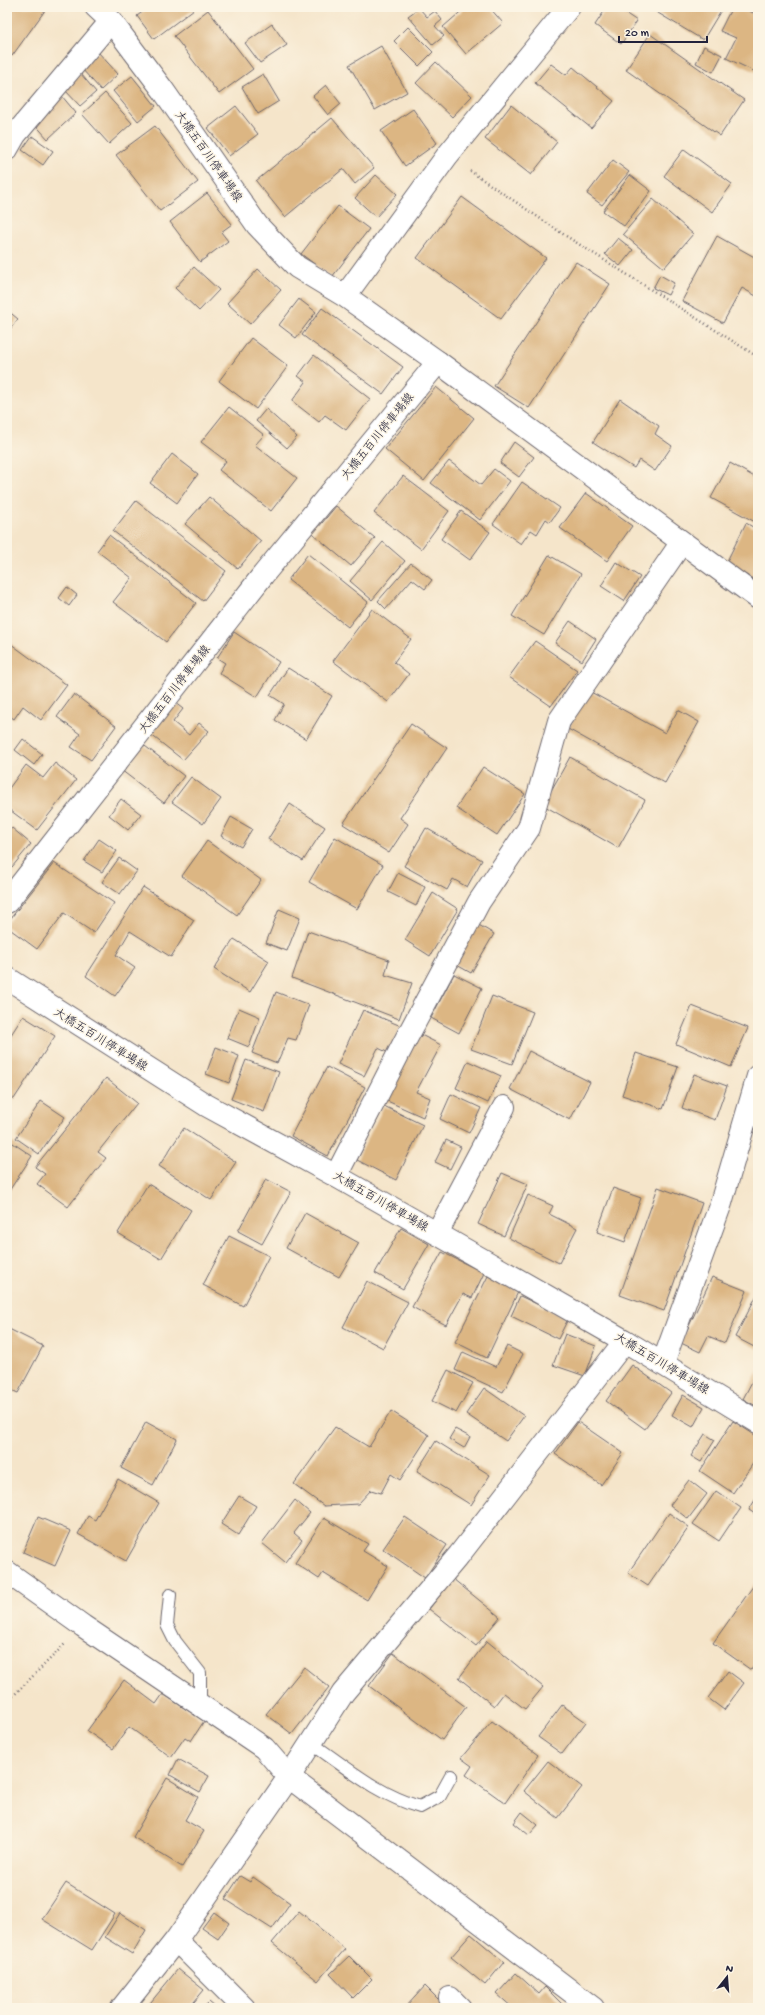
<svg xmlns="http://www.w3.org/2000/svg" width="765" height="2015" viewBox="0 0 765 2015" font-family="'Gochi Hand','Klee One',sans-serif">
<rect width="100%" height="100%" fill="#fcf5e5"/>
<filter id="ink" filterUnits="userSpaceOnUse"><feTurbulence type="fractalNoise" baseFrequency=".025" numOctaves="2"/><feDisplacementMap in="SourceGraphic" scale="8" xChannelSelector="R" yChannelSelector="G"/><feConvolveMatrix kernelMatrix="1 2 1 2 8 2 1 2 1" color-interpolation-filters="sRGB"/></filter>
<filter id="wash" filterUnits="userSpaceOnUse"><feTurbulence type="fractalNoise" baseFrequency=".012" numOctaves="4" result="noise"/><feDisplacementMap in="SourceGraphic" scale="16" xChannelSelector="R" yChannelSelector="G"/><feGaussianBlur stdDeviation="0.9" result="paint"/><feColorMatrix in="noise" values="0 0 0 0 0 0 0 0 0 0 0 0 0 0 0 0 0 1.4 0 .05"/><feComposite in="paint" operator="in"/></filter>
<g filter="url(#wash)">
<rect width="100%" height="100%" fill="#f5e5ca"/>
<g id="blocks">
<!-- building -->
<path fill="#dcb683" d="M7,7H43L46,9L12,56L7,52Z
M149,7H192L194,9L154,39L137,16Z
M466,7H489L503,23L466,54L443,27Z
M607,7H616L637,21L621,44L595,25Z
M655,7H723L703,40L653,10Z
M732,7H740L758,15V73L726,58L736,38L720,31Z
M419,8L427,17L435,11L442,20L435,26L444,36L433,45L408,16Z
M208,10L253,69L219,94L174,36Z
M272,24L287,45L260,63L245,43Z
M408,27L433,52L419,66L394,41Z
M650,34L744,100L720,136L626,70Z
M381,46L407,92L375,110L349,65Z
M704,46L722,55L713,72L696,63Z
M98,52L118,74L101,90L81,68Z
M436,62L472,96L452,117L416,83Z
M551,64L566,75L573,67L614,101L591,128L535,83Z
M81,74L96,92L80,106L64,89Z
M263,74L279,101L258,114L242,87Z
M132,76L156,106L138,121L113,91Z
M326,85L341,104L328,115L313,96Z
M105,93L132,123L109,144L82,114Z
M61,95L76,113L48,139L32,121Z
M511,105L557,142L531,175L485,139Z
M236,106L258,134L229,156L208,128Z
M413,109L437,143L405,166L381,131Z
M332,118L374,168L355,184L343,169L285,217L256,181Z
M155,126L198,182L160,211L116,155Z
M32,136L53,151L43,165L22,150Z
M684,149L732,184L712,212L664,176Z
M613,160L629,172L602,205L587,194Z
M376,175L397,194L376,217L355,198Z
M630,175L651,191L624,226L603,211Z
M207,193L232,224L221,232L228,241L200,262L170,222Z
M462,197L546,258L501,319L417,258Z
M653,199L693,234L664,268L623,234Z
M338,206L369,229L332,277L301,254Z
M717,236L758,259V297L742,288L723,323L682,301Z
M618,238L633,250L620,266L605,254Z
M576,262L610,284L529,408L494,386Z
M194,267L219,290L199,311L175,288Z
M258,269L281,290L250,324L227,303Z
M660,275L674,283L668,295L653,288Z
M299,299L316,312L296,338L279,325Z
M322,308L403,367L383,394L302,335Z
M7,310L18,319L7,333Z
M251,338L288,366L256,409L219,381Z
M314,355L370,399L346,430L325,415L319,422L292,401L306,382L298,376Z
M436,387L474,418L424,481L385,449Z
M620,399L659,426L655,434L672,446L655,471L639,460L634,468L593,442Z
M229,407L264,435L255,445L297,478L271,511L219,470L226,461L201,442Z
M266,409L297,437L287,448L256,421Z
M514,442L534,457L519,477L500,463Z
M172,454L198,474L177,503L150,483Z
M449,461L481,485L494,469L510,481L480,520L431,483Z
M730,463L758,479L757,523L711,498Z
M403,476L449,511L421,549L374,513Z
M522,482L560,508L550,522L546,519L537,534L531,530L521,544L493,524Z
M586,493L632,526L607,561L560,528Z
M209,497L261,541L238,569L185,524Z
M136,501L226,571L203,601L113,531Z
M336,506L375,538L351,566L313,534Z
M461,511L490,532L470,560L441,539Z
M746,523L758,530V582L726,563Z
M109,535L196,603L166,642L113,602L132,578L97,551Z
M383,542L405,561L372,600L350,581Z
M308,554L368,602L348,627L288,580Z
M549,555L581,574L544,635L512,616Z
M616,562L640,577L624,601L601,586Z
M411,563L432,580L425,589L412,579L386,609L378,601Z
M67,587L77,595L69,606L59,598Z
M372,609L411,639L394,662L409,674L388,702L333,661Z
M570,621L596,639L582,661L555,643Z
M234,632L279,662L257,697L219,673L225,663L217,658Z
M7,641L67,685L41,720L23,706L14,719L7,714Z
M535,641L577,670L551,706L509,677Z
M288,668L332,696L306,739L275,720L284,704L270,695Z
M589,691L665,733L678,710L699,722L665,783L568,729Z
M74,694L116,726L91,760L71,747L80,734L57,717Z
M174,702L183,709L173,722L189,735L199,723L209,731L183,760L150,734Z
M411,724L447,748L400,818L408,824L389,853L343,824Z
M23,739L42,754L34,765L15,750Z
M141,743L184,776L164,803L121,770Z
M570,757L645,800L618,848L543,805Z
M55,763L76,780L37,830L7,808V791L26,765L43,778Z
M483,767L525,794L497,835L456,808Z
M191,777L221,799L203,824L172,802Z
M121,799L141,814L128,830L109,815Z
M290,804L325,827L303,861L268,839Z
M231,817L252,829L241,847L221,836Z
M12,828L31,844L12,867L7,863V834Z
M426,828L482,860L467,887L453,879L447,890L404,866Z
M335,837L383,865L357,909L309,882Z
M99,839L117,851L102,872L84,861Z
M207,841L261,880L237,915L182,876Z
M119,858L137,871L120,894L102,882Z
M54,863L114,903L94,933L64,913L37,949L7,927V923Z
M398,873L425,887L416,906L388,892Z
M143,887L194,920L171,957L130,931L116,955L135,968L115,996L86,976Z
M433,893L458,909L430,956L405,940Z
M279,909L300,918L287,951L266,943Z
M477,924L494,934L471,973L455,964Z
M308,931L389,960L385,975L412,983L399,1019L292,978Z
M234,939L269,961L250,992L214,969Z
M454,974L482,988L459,1033L431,1018Z
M276,992L309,1005L296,1040L288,1038L277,1063L252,1053Z
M492,996L533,1012L512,1064L471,1049Z
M692,1006L748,1028L731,1067L676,1044Z
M239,1008L260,1017L249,1047L227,1038Z
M363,1010L401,1026L389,1053L378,1048L364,1076L338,1064Z
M23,1016L55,1036L14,1099L7,1095V1041Z
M419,1034L441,1045L416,1092L430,1098L423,1117L385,1100Z
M216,1047L239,1056L229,1083L206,1074Z
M529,1051L590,1082L570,1120L510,1089Z
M636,1053L678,1067L663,1109L622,1095Z
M246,1060L279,1072L264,1112L231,1099Z
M468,1061L501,1076L488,1103L456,1088Z
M327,1067L365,1087L328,1156L291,1136Z
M694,1074L727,1086L715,1120L682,1108Z
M106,1078L137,1103L98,1152L106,1158L68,1207L37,1184L45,1174L35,1167Z
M451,1094L481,1108L469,1133L440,1119Z
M41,1101L65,1117L39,1154L16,1138Z
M384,1106L423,1125L396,1180L357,1160Z
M184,1128L236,1162L211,1200L159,1166Z
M7,1139L32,1156L7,1194Z
M446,1140L461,1147L450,1169L435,1162Z
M502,1173L528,1184L504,1236L478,1224Z
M266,1179L291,1192L262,1244L238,1231Z
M148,1184L191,1210L161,1259L118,1233Z
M658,1187L702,1203L664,1311L620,1295Z
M613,1188L641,1198L625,1242L597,1232Z
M528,1195L553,1206L549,1214L577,1228L559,1263L509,1238Z
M305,1213L359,1243L339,1277L286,1248Z
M401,1228L429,1244L403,1289L375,1273Z
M229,1236L269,1256L243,1306L203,1285Z
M442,1252L484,1273L472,1298L463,1294L446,1325L412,1307Z
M488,1276L518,1292L487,1358L455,1342Z
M712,1277L747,1291L725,1343L708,1336L700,1352L681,1343Z
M367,1281L408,1302L383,1348L343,1327Z
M758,1293V1349L735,1337Z
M520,1296L568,1319L558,1339L511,1316Z
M7,1328L43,1346L18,1393L7,1388Z
M565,1334L596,1346L585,1376L553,1365Z
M507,1346L523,1354L503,1392L455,1370L463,1352L496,1367Z
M632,1365L671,1393L645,1429L606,1401Z
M448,1370L473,1383L456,1413L432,1401Z
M758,1370V1407L743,1399Z
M484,1388L524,1416L506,1441L466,1414Z
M683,1395L704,1407L693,1427L672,1415Z
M391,1411L429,1435L400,1480L391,1474L381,1493L371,1490L358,1504L324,1506L294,1484L335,1427L369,1447Z
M733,1421L758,1437V1456L733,1493L700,1471Z
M146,1422L177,1439L153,1485L121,1468Z
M578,1422L623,1453L601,1485L555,1454Z
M455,1429L470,1437L464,1448L449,1439Z
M705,1434L715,1440L701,1462L691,1456Z
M436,1441L490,1475L471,1505L417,1471Z
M118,1479L159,1503L126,1561L78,1534L88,1516L95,1520Z
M689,1480L707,1494L688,1519L670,1505Z
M716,1491L741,1508L719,1541L693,1524Z
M758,1495V1516L749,1510Z
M239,1496L256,1506L238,1535L221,1524Z
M295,1500L310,1513L294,1533L302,1540L285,1562L262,1543Z
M669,1513L689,1527L648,1586L628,1573Z
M38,1517L71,1531L55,1566L23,1552Z
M405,1517L447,1545L425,1578L383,1549Z
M324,1518L368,1544L363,1551L388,1566L367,1600L323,1573L319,1579L295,1563Z
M453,1579L500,1617L476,1646L429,1609Z
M756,1582L758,1583V1660L751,1670L713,1643Z
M487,1641L543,1687L525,1709L504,1693L494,1706L459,1678Z
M393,1653L466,1707L442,1740L369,1686Z
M304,1667L329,1687L292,1734L266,1714Z
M728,1671L744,1683L724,1710L708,1698Z
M124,1680L156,1704L163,1694L204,1721L191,1741L185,1737L171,1757L129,1727L113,1749L87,1731Z
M562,1705L586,1722L562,1754L538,1737Z
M492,1721L538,1755L505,1803L466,1775L472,1766L461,1758Z
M178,1759L209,1776L200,1792L170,1775Z
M548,1761L582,1787L558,1818L524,1791Z
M167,1778L198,1797L185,1820L204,1831L182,1867L133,1837Z
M522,1812L538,1825L529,1835L514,1823Z
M240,1876L250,1882L253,1877L290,1903L272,1929L225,1899Z
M66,1883L115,1914L92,1950L42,1919Z
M299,1911L345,1949L318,1981L272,1943Z
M214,1912L229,1923L218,1939L202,1928Z
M120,1913L146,1930L132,1954L105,1937Z
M471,1934L504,1962L485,1985L451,1957Z
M349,1956L372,1979L353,1998L330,1974Z
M178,1969L204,1990L189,2008H146Z
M516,1973L539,1994L545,1987L562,2004L558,2008H513L497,1994Z
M425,1986L447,2008H405Z
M209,2002L216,2008H203Z"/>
</g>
</g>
<g filter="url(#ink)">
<use href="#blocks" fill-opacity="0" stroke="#6c666d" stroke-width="1"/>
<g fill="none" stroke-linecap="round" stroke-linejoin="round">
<!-- lane casing -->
<g stroke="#6c666d" stroke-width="14">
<path id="lane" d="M170,1595L167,1625L175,1641L200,1673V1705
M311,1743C346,1767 378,1795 420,1807L440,1796L451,1776"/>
</g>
<!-- street casing -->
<g stroke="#6c666d" stroke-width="24">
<path id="street" d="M7,149L15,135L111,21
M438,362L758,598
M336,1176L406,1039L479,902L529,828L559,721L682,542
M437,1233L504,1107
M663,1363L721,1203L758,1076
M7,1572L83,1626L264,1748L289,1777L593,2008
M176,1940L244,2008
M450,1998L460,2008
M122,2008L176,1940L289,1777L343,1693L459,1555L625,1341"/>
</g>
<!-- secondary casing -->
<g stroke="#6c666d" stroke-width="24">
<path id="secondary" d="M345,296L447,156L569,7
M7,902L263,575L438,362L345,296L297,267L257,225L163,90L111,21L96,7
M7,978L206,1105L336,1176L625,1341L758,1422"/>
</g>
<!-- path -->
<path stroke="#6c666d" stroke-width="2.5" stroke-dasharray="1 3" stroke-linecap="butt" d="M470,171L566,236L758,357
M7,1702L65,1644"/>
<!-- lane -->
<use href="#lane" stroke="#fff" stroke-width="12"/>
<!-- street -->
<use href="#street" stroke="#fff" stroke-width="22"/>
<!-- secondary -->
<use href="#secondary" stroke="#fff" stroke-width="22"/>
</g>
</g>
<g text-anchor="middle" stroke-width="3" stroke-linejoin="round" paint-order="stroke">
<!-- street labels -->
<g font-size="12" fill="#22223b" stroke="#fcf5e5">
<text transform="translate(209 156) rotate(55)" y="4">大橋五百川停車場線</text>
<text transform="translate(377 436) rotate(-51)" y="4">大橋五百川停車場線</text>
<text transform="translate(174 689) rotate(-52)" y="4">大橋五百川停車場線</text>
<text transform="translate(101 1039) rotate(32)" y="4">大橋五百川停車場線</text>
<text transform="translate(381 1201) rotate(30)" y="4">大橋五百川停車場線</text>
<text transform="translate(662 1363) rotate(31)" y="4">大橋五百川停車場線</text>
</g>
</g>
<!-- margin -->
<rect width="765" height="2015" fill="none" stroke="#fcf5e5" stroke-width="24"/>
<!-- north arrow -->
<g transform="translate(727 1977) rotate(17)" stroke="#fcf5e5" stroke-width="3" paint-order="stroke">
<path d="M0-3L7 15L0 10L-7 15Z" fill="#22223b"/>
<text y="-6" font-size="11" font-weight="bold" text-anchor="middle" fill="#22223b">N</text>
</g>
<!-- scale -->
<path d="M619 36v6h88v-6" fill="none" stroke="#22223b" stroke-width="2"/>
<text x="625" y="36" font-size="12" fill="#22223b" stroke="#fcf5e5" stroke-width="3" paint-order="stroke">20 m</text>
</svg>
